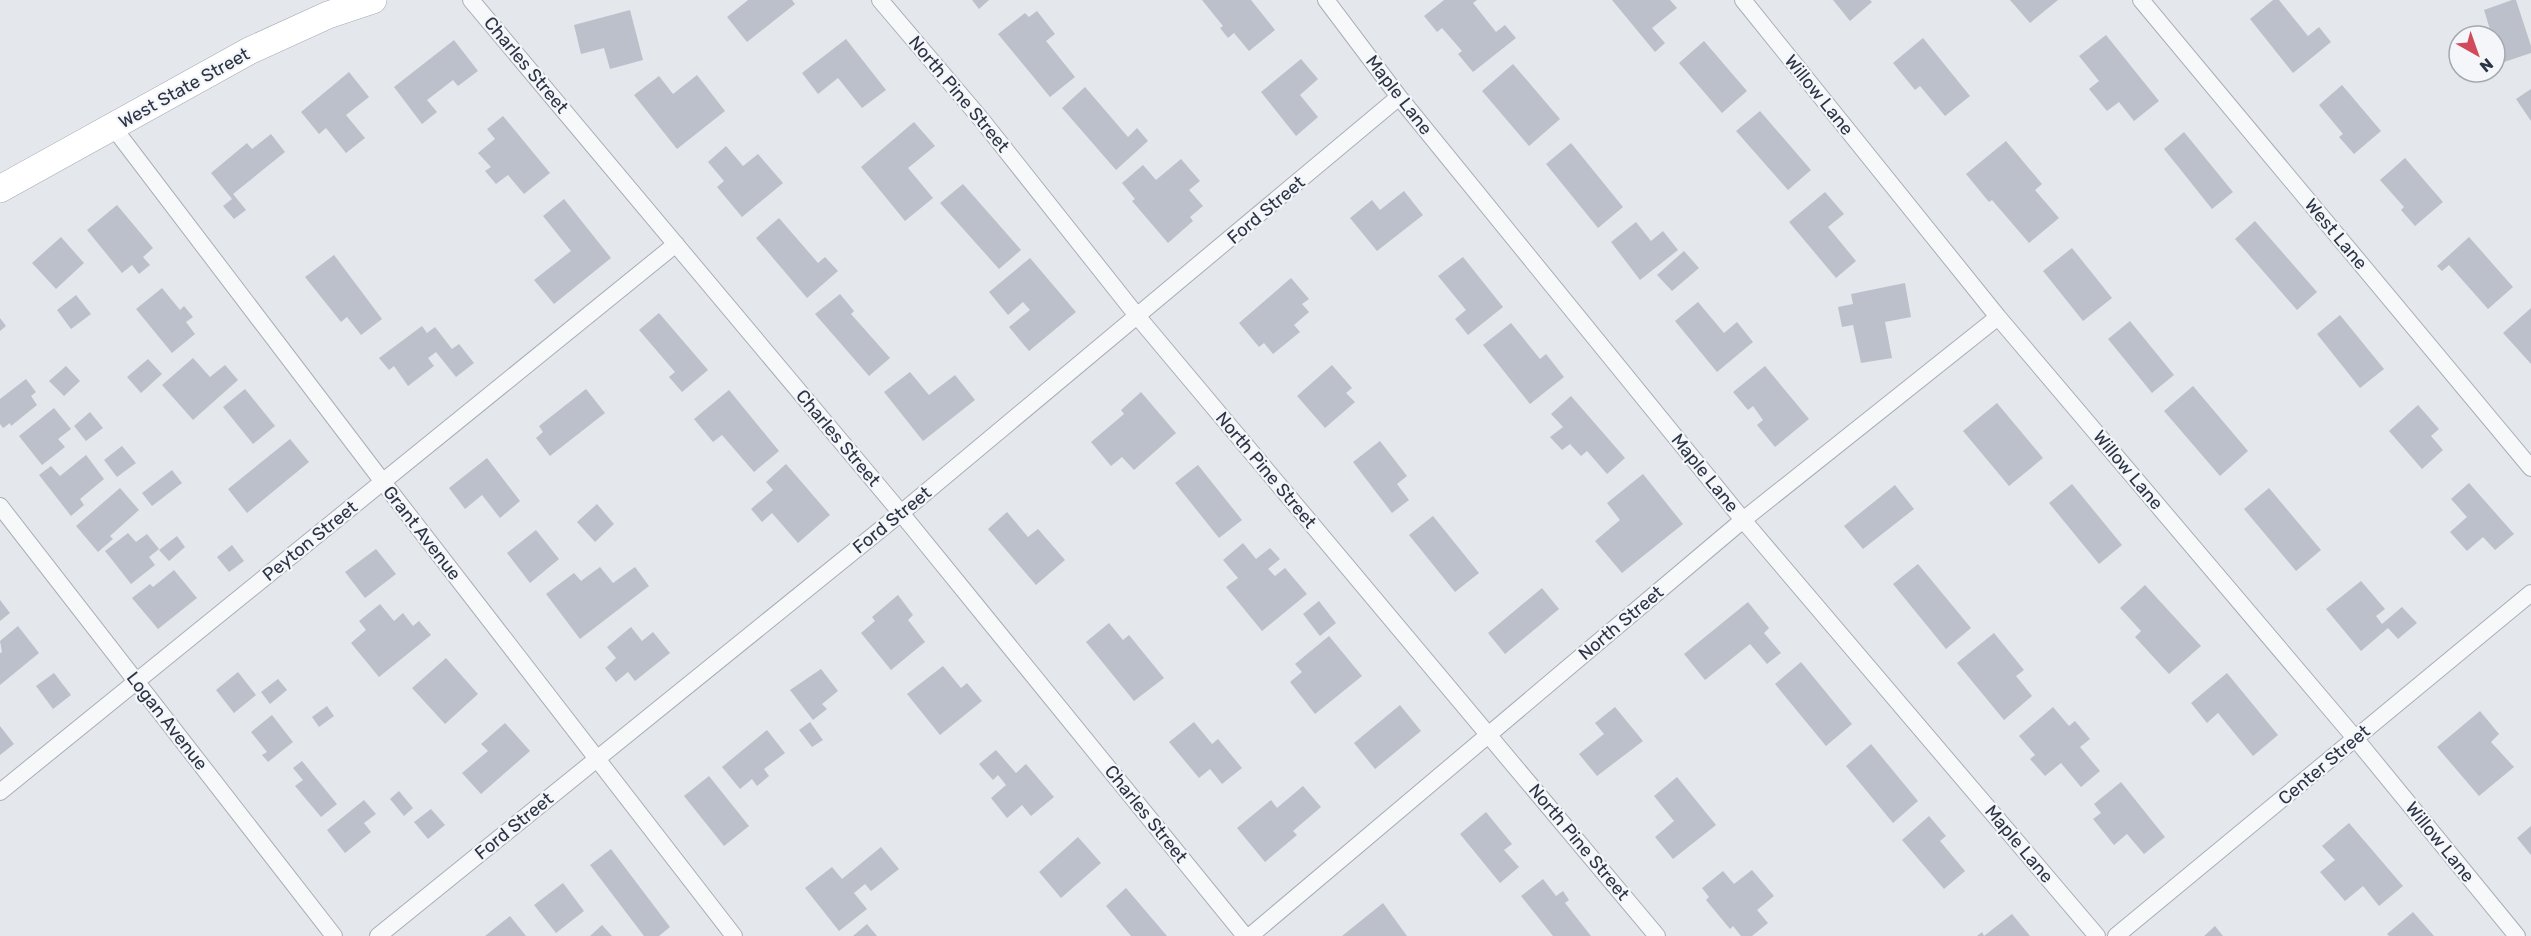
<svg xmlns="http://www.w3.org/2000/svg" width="2531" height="936" viewBox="0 0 2531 936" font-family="Rubik,sans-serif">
<rect width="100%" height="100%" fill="#e4e7ec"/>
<!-- building -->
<path fill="#bbc0ca" d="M748,0H792L795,4L747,42L727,17Z
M972,0H989L979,9Z
M1202,0H1251L1275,30L1249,51L1234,33L1228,38L1220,28L1223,26Z
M1444,0H1477L1473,3L1496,32L1505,25L1516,38L1473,72L1458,54L1462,51L1442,28L1437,32L1424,16Z
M1612,0H1670L1677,8L1652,28L1665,43L1655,52Z
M1833,0H1870L1872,2L1850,21Z
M2010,0H2058L2030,23Z
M2273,0H2279L2308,36L2319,27L2331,42L2293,73L2250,19Z
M2512,0H2516L2531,46V53L2501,63L2495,44V36H2492L2484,10Z
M630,10L643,60L610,69L604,48L581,54L574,25Z
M1037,11L1055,34L1046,41L1075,77L1050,97L998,34L1025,13L1029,17Z
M2106,35L2159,101L2134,121L2119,102L2107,111L2089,89L2099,81L2079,56Z
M1923,38L1970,96L1945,116L1920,86L1915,90L1893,63Z
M846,39L886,90L862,108L838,78L818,94L802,73Z
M454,40L478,71L458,86L453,80L427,100L437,112L422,124L394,87Z
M1704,41L1747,91L1722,113L1679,63Z
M1301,59L1318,79L1300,95L1318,117L1296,136L1261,92Z
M1513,64L1560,119L1529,146L1482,91Z
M349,72L369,97L346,115L365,138L346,153L326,128L319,134L301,112Z
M697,75L725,111L677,149L634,95L659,76L673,94Z
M2342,85L2381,131L2354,154L2339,137L2343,134L2319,105Z
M1085,87L1128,137L1137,128L1148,141L1116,170L1062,108Z
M2531,89V121L2516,99Z
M1760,111L1811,170L1788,190L1736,131Z
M503,116L550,173L524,194L508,175L496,184L485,171L491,167L478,153L495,139L487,129Z
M914,122L935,146L908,168L933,198L905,221L861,167Z
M2184,132L2233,192L2212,209L2164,149Z
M271,134L285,152L233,194L246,210L234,219L223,206L232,199L211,173L247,143L252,149Z
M2006,141L2042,184L2035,190L2059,218L2029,243L1992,200L1989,202L1966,174Z
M1571,143L1623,207L1598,228L1546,164Z
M726,146L743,166L758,154L783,183L742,217L717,187L724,181L708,162Z
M2405,158L2443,202L2415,226L2401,210L2404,207L2380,180Z
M1181,159L1200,181L1189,190L1203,206L1190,217L1193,221L1168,243L1132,201L1135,199L1122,183L1143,165L1156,180Z
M963,184L1021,250L999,269L940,203Z
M1404,191L1423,215L1377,251L1350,218L1372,200L1380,210Z
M1825,192L1844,214L1828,227L1856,261L1836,278L1789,222Z
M564,199L611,258L554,304L534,280L571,251L543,216Z
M117,205L153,248L143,257L150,265L139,274L132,265L122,273L87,230Z
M779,218L818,263L825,257L838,271L807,298L756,238Z
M2255,221L2317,292L2297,310L2235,239Z
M1636,222L1651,241L1663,231L1678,250L1640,280L1611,242Z
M61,237L84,263L56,289L32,263Z
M2469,237L2513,287L2488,309L2449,265L2442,271L2437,266Z
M2072,248L2112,298L2083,321L2043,271Z
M1684,251L1699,268L1672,291L1657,275Z
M334,255L382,319L361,335L347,317L341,322L305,277Z
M1463,257L1503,307L1468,335L1455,319L1466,310L1438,276Z
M1030,258L1076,312L1029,351L1009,327L1030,310L1023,302L1008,315L989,292Z
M1291,278L1309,299L1302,304L1309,312L1294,325L1300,332L1273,354L1264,343L1259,347L1239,323Z
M1905,283L1911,317L1885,322L1892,358L1861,363L1853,325L1842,327L1838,307L1853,304L1851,294Z
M162,288L180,310L184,306L193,317L186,322L195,334L172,353L136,309Z
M840,294L854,311L851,314L890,358L869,376L815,314Z
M76,295L91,314L71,329L57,310Z
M1698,302L1724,333L1737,322L1753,342L1717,372L1675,321Z
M2531,308V364L2503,333Z
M659,313L708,370L682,392L669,377L675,372L639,330Z
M2340,315L2384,369L2360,388L2317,334Z
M0,318L6,326L0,331Z
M2130,321L2174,375L2152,393L2108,339Z
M1511,323L1540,359L1546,354L1564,377L1530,404L1483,345Z
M422,326L427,333L435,327L452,349L459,344L474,363L456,377L436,352L428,358L434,366L408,386L394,366L389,370L379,358Z
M193,358L210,377L225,365L238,380L193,420L162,385Z
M148,359L162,374L141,393L127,377Z
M1332,365L1352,388L1346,393L1355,402L1325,428L1297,396Z
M66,366L80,381L64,396L49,381Z
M1765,366L1809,419L1775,447L1757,425L1763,420L1753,406L1748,410L1733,392Z
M910,372L929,395L955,375L975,400L923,441L884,392Z
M26,379L36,392L31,396L37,405L11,426L10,423L3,428L0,424V399Z
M2193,386L2248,451L2220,476L2164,411Z
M245,389L275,426L253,444L223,407Z
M586,389L605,413L550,456L536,438L543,432L539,426Z
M729,390L779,451L754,472L722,435L713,442L694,419Z
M1141,392L1176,433L1134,470L1122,457L1111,466L1091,442L1124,414L1121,410Z
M1571,396L1625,458L1607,474L1587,451L1581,456L1570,444L1562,450L1550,437L1563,427L1551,414Z
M1997,403L2043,458L2009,486L1963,431Z
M2418,405L2439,429L2431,436L2443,450L2422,469L2389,431Z
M54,408L71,429L58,439L65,447L42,465L19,436Z
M90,412L103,428L86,441L74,426Z
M290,439L309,462L247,513L228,489Z
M1380,441L1407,476L1397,484L1409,500L1392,513L1353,462Z
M122,446L136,463L117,477L104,460Z
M86,455L104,479L80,499L84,505L71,516L39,475L51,466L60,476Z
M487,458L520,501L500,518L482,495L465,509L449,488Z
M786,464L830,515L798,543L772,513L762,522L751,509L773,490L766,482Z
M1198,465L1242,520L1219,538L1175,483Z
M172,470L182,483L152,506L142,493Z
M1643,474L1683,524L1622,573L1595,541L1620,520L1607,503Z
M2469,483L2514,534L2495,550L2483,537L2467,551L2450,532L2467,517L2451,499Z
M2072,484L2122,545L2099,564L2049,503Z
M1895,485L1914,509L1863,549L1844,526Z
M120,488L139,510L110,536L113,539L98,552L76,526Z
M2269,488L2321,550L2296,571L2244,509Z
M597,504L614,524L595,542L577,522Z
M1007,512L1028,537L1038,529L1065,560L1036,585L988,529Z
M1433,516L1479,573L1455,592L1409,535Z
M536,530L559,559L530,583L507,553Z
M128,533L136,542L147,534L159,549L149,557L155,565L131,584L105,551Z
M177,536L185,547L169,561L159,550Z
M1243,543L1256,559L1270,548L1280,559L1268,569L1275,576L1285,568L1307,594L1262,631L1226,587L1238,578L1223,560Z
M232,545L244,561L229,572L217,557Z
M376,549L396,574L365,598L345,572Z
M1918,564L1971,628L1946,649L1893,584Z
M600,567L613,583L635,567L649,586L580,639L546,594L574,573L581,581Z
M174,570L197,598L158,629L132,598L150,584L153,587Z
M2361,581L2385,609L2376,616L2382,624L2402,607L2417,623L2398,639L2388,628L2361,651L2326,609Z
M2145,585L2201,646L2169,674L2135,637L2141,631L2120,608Z
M1542,588L1559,609L1505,654L1488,633Z
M898,595L913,615L908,620L925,642L891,670L861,633L875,621L872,617Z
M0,600L10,613L0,621Z
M1319,601L1336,623L1320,636L1303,614Z
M1748,602L1769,628L1764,633L1781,653L1767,664L1750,644L1705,680L1684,654Z
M380,604L394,621L403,613L413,626L419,621L431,635L379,677L351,643L366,630L359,621Z
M1109,623L1123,640L1129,635L1164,678L1134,701L1086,642Z
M18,626L39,653L0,685V653L2,652L0,641Z
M631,627L642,641L653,632L670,653L635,681L628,672L616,682L605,668L616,658L607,647Z
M1994,633L2024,670L2016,676L2032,696L2004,720L1957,663Z
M1329,636L1362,676L1315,714L1290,682L1302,672L1295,664Z
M446,658L478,694L445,724L412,688Z
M1801,662L1852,724L1826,746L1775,684Z
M943,666L961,688L967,683L982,701L940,735L907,694Z
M821,669L838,691L822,704L827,709L813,720L790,690Z
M238,672L256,695L234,713L216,690Z
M54,673L71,695L53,709L36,686Z
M2227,673L2278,735L2253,756L2218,713L2207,723L2191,703Z
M278,679L287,690L270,704L261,692Z
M1400,705L1421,731L1375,769L1354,743Z
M327,706L334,716L319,727L312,717Z
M1615,707L1643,741L1597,776L1579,754L1604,734L1595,723Z
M2053,707L2069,726L2075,721L2090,739L2080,747L2100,771L2081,787L2061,763L2045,776L2030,759L2035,755L2019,736Z
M2480,711L2499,734L2491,742L2514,767L2479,796L2437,747Z
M272,715L293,742L268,762L262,755L267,752L251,732Z
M810,722L823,740L812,747L799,730Z
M1194,722L1212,744L1218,739L1242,768L1222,784L1210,769L1199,778L1169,742Z
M505,723L530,751L481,794L462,773L488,751L481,744Z
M0,726L14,744L0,755Z
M767,730L785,753L764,769L769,776L757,786L752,779L740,789L722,767Z
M1871,744L1918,801L1893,823L1846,766Z
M996,750L1016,773L1026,764L1054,797L1031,816L1022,805L1007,818L991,798L1006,785L998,775L993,780L979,764Z
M302,761L337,804L321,817L295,786L303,780L293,768Z
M709,776L749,826L724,846L684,796Z
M1677,777L1716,825L1673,859L1655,837L1674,821L1654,796Z
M2121,782L2165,837L2144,854L2127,834L2114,845L2093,819L2101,813L2094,804Z
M1303,786L1321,807L1293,831L1297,835L1265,862L1237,828L1271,800L1277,808Z
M399,791L413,808L404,816L390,799Z
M364,800L376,814L364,823L371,832L345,853L327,830Z
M431,809L445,825L428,839L414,822Z
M1486,812L1512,844L1504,850L1519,867L1500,883L1460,834Z
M1929,816L1946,836L1940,841L1965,871L1944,889L1902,840Z
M2349,823L2403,886L2379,906L2363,886L2345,901L2320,872L2335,860L2322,846Z
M2531,826V855L2517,838Z
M1078,837L1101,863L1061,898L1039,872Z
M881,847L899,869L871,891L865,884L854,893L867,909L839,931L805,888L832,867L842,879Z
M611,849L670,927L659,936H644L590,865Z
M1752,870L1774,896L1757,910L1768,923L1752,936H1741L1733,926L1730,929L1706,900L1709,897L1702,888L1723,871L1734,884Z
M1543,879L1556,896L1563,891L1569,900L1565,903L1591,936H1553L1521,896Z
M563,883L584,911L556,933L534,905Z
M1126,888L1167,936H1131L1106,906Z
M1383,903L1407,936H1342Z
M2413,912L2434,936H2389L2387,934Z
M2012,914L2030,936H1977L1982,932L1984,936Z
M510,916L526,936H485Z
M867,924L877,936H853Z
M602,925L612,936H590Z
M2215,926L2223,936H2204Z"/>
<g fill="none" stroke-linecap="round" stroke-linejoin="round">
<!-- street casing -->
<g stroke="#a9aeb7" stroke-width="18">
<path id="street" d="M471,0L901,513L1245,936
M880,0L981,119L1138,317L1657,936
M1326,0L1399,97L1743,520L2097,936
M1743,0L1998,317L2355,738L2517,936
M2141,0L2531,468
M113,127L383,482L734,936
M0,506L334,936
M0,792L676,244
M378,936L901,513L1399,97
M1250,936L1743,520L1998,317
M2116,936L2531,593"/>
</g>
<!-- primary casing -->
<g stroke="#a3abb8" stroke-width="28">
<path id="primary" d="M0,189L249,51L328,15L373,0"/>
</g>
<!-- street -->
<use href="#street" stroke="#f7f8fa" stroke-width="16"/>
<!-- primary -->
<use href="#primary" stroke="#fff" stroke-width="27"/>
</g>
<g text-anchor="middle" stroke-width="4.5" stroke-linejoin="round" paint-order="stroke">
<!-- street labels -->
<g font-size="18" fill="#2b3445" stroke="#f4f6f9">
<text transform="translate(526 65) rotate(50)" y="6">Charles Street</text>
<text transform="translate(184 88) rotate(-29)" y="6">West State Street</text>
<text transform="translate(959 94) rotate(50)" y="6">North Pine Street</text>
<text transform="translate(1399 95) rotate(52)" y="6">Maple Lane</text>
<text transform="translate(1819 95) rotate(51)" y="6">Willow Lane</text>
<text transform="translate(1266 210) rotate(-40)" y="6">Ford Street</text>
<text transform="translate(2336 234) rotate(50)" y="6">West Lane</text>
<text transform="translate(838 438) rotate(50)" y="6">Charles Street</text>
<text transform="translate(1266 470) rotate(50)" y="6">North Pine Street</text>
<text transform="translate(2128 470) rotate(50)" y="6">Willow Lane</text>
<text transform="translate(1705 473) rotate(51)" y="6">Maple Lane</text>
<text transform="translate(892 520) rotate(-39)" y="6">Ford Street</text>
<text transform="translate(422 533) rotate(52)" y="6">Grant Avenue</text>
<text transform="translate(310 541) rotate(-39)" y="6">Peyton Street</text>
<text transform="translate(1621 623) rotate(-40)" y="6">North Street</text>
<text transform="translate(167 721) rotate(52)" y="6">Logan Avenue</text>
<text transform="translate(2324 765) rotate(-40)" y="6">Center Street</text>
<text transform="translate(1146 814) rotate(51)" y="6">Charles Street</text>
<text transform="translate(514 826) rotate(-39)" y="6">Ford Street</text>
<text transform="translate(1579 842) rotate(50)" y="6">North Pine Street</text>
<text transform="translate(2440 842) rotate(51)" y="6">Willow Lane</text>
<text transform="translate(2019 844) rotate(50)" y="6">Maple Lane</text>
</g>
</g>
<!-- north arrow -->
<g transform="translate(2477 54) rotate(140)"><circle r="28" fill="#f4f6f9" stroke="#a4a8b1" stroke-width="1.5"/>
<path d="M0-4.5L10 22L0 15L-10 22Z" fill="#d1495b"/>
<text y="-9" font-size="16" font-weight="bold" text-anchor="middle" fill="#2b3445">N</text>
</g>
</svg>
